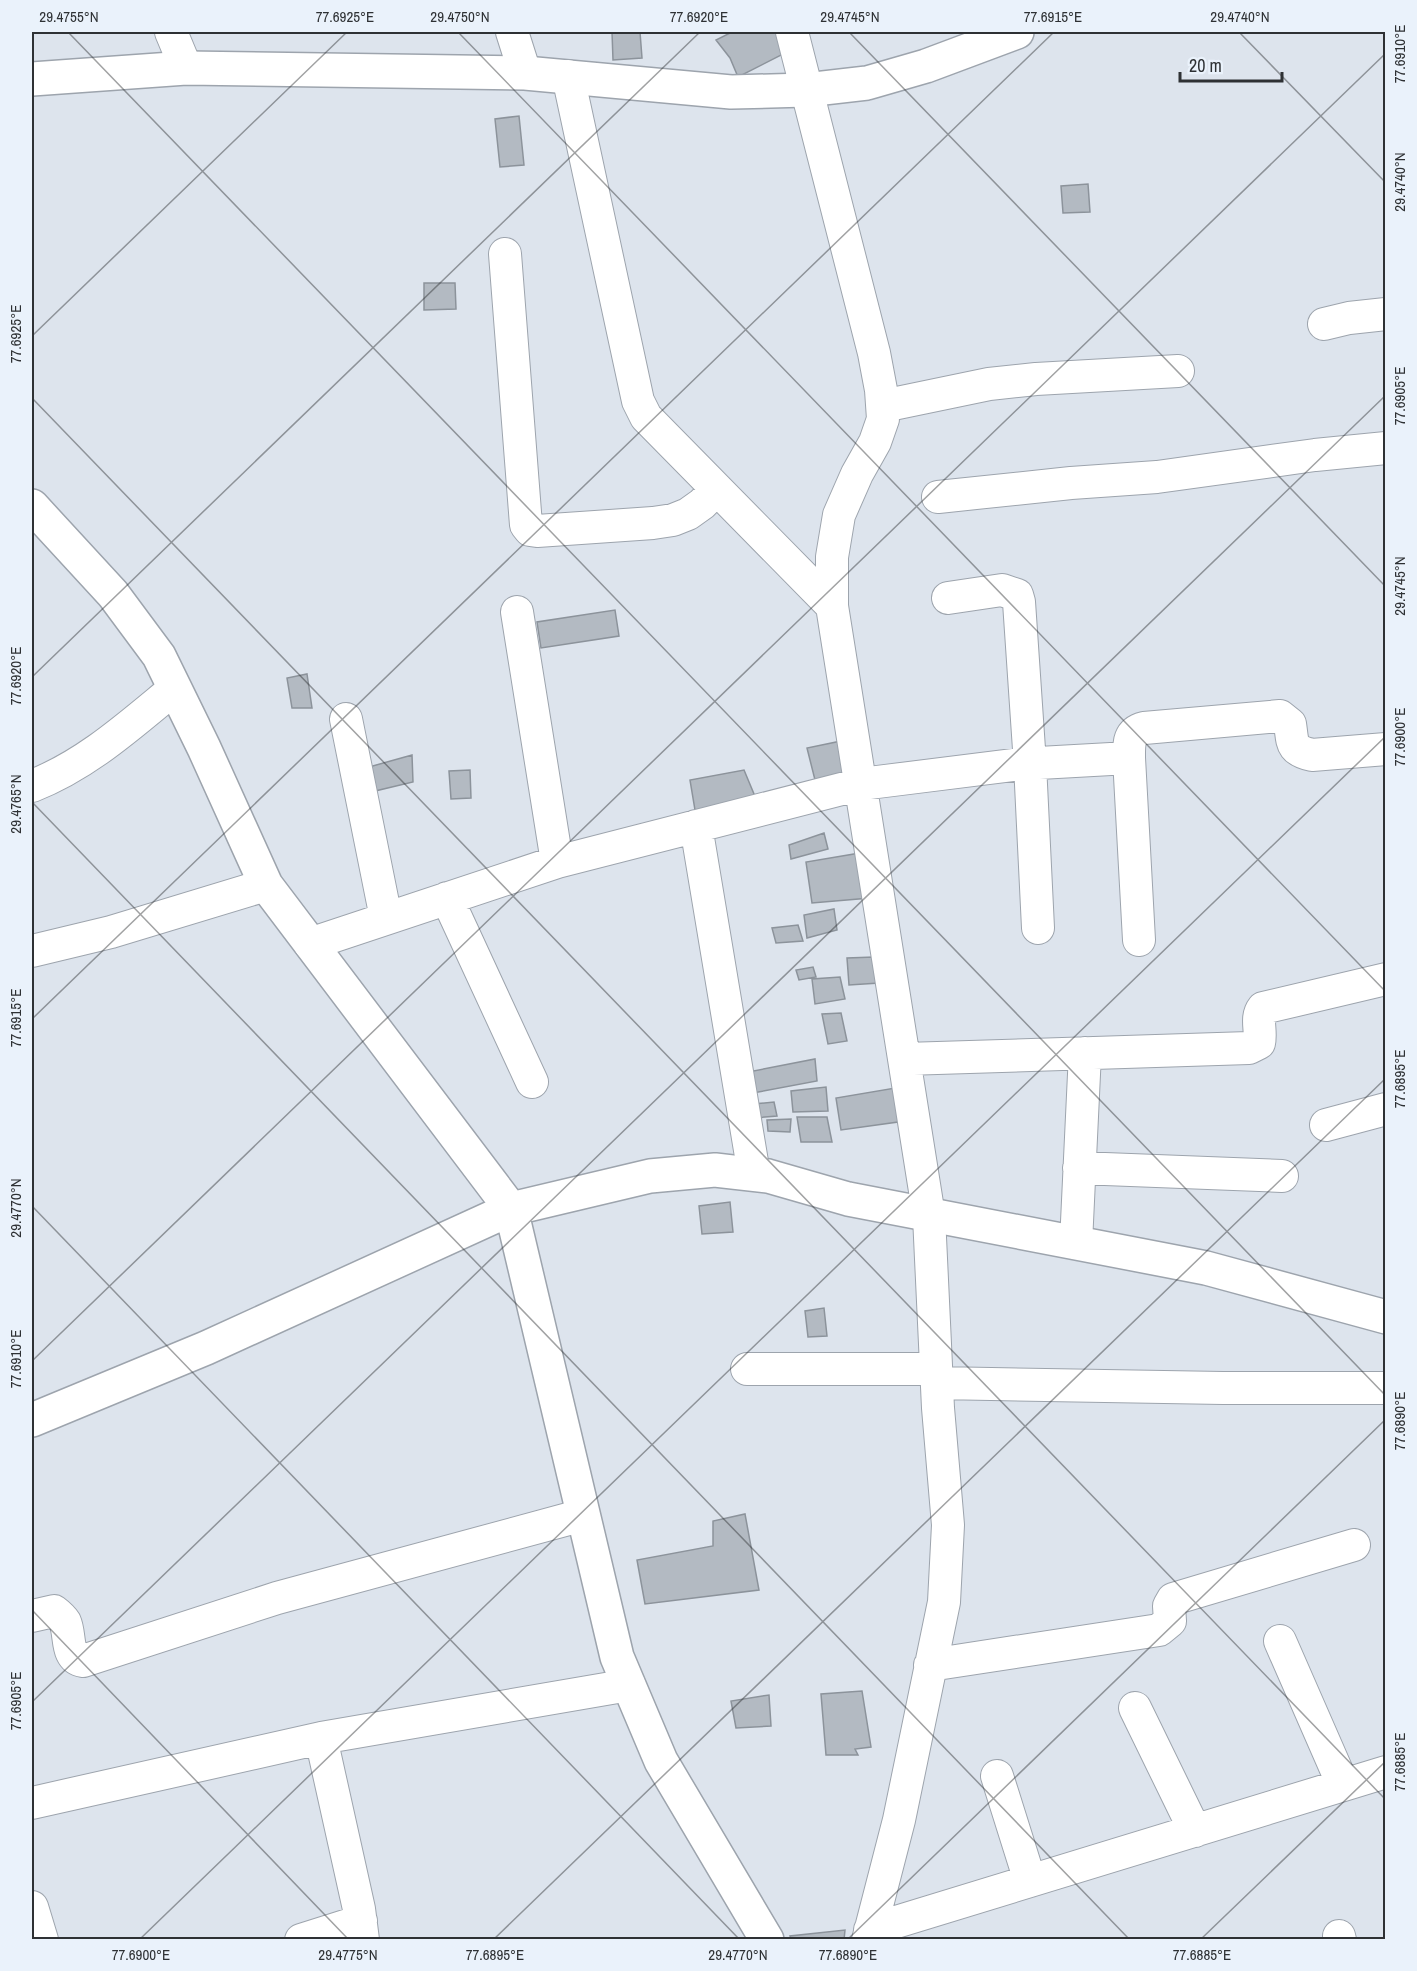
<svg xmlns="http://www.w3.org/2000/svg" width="1417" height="1971" viewBox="0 0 1417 1971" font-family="'Archivo Narrow',sans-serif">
<rect width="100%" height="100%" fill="#dde4ed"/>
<!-- building -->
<path fill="#b3bac2" stroke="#8c939b" stroke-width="1.5" d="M612,32H640L642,58L613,60Z
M732,32H784L793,49L738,77L730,58L716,40Z
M519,116L524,165L500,167L495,119Z
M1088,184L1090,212L1063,213L1061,186Z
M424,283H455L456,309L424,310Z
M615,610L619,636L541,648L537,622Z
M307,674L312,708H292L287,678Z
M846,740L851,773L815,780L807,748Z
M412,755L413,782L375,791L369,767Z
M470,770L471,798L451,799L449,771Z
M744,770L759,806L696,816L690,780Z
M824,833L828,849L791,859L789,845Z
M872,851L870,898L812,903L806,862Z
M834,909L837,930L807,938L804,915Z
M798,925L803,941L776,943L772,928Z
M874,957L879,983L849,985L847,958Z
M813,967L816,977L799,980L796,970Z
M840,977L845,999L815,1004L812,979Z
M841,1013L847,1041L828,1044L822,1014Z
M815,1059L817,1081L753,1093L748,1072Z
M826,1087L828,1111L793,1112L791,1091Z
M901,1087L905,1121L841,1130L836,1098Z
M774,1102L777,1116L754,1118L753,1104Z
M797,1117H827L832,1142H801Z
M791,1119L790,1132L768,1131L767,1120Z
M730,1202L733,1232L702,1234L699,1206Z
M824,1308L827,1336L808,1337L805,1311Z
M745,1514L759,1590L645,1604L637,1560L713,1546V1521Z
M862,1691L871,1747L855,1749L858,1755H826L821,1694Z
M769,1695L771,1726L736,1728L731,1701Z
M845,1930L844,1940H791L790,1936Z"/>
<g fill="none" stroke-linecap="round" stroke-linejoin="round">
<!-- street casing -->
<g stroke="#9da4ad" stroke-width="34">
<path id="street" d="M171,32L186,68
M512,32L525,73
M792,32L874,353L881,390L883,419L875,442L857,474L839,515L832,557V606L929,1216L938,1408L948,1525L944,1602L899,1820L868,1940
M568,76L638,401L646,417L832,606
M505,254L526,525L530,530L537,531L653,523L673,520L688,514L702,504L717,489
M1324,324L1349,318L1386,314
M883,406L989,384L1036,379L1178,371
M938,497L1071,483L1157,477L1315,455L1386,448
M948,598L1002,590L1017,595L1019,602L1030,764L1038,928
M517,612L557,862
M346,719L386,918
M1129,758L1139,940
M32,786C86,765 129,726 174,689
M696,826L754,1174
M447,898L532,1082
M310,944L557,862L861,784L1021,764L1129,758C1129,744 1128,732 1144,728L1280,716L1290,724C1293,743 1290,750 1312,755L1386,749
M32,951L111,932L266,885
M905,1059L1249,1048L1259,1043C1262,1031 1255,1018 1263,1008L1386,979
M1326,1125L1386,1109
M1079,1168L1282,1176
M1076,1243L1085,1053
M747,1369H936
M937,1383L1223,1388H1386
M32,1616L54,1611C58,1614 62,1617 65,1622C71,1635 65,1658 83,1661L277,1598L583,1515
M1280,1641L1343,1785
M930,1665L1159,1630L1170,1621L1169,1606L1173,1599L1354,1545
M1135,1708L1195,1831
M321,1738L359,1909L363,1940
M997,1776L1030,1881
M32,1803L321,1738L629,1685
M32,1907L42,1940
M870,1930L1386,1772
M1339,1936L1340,1940
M301,1940L361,1921"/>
</g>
<!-- secondary casing -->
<g stroke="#9da4ad" stroke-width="36">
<path id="secondary" d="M32,79L186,68L525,73L731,92L806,90L867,83L926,66L1017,32
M32,506L113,594L159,656L204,748L266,885L511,1209L617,1657L661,1761L767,1940
M32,1420L206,1348L511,1209L650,1176L715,1170L768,1176L848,1199L1206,1268L1386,1317"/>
</g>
<!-- street -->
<use href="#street" stroke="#fff" stroke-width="32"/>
<!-- secondary -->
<use href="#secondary" stroke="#fff" stroke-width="33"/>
</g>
<!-- ticks -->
<path fill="none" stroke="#2e3134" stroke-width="1.5" stroke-opacity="0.45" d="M68,32L1386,1396M458,32L1386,992M849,32L1386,587M1239,32L1386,183M32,336L347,32M32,398L1386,1800M32,677L700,32M32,802L1130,1940M32,1019L1054,32M32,1206L740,1940M32,1361L1386,53M32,1610L349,1940M32,1702L1386,395M139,1940L1386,736M493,1940L1386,1078M847,1940L1386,1419M1200,1940L1386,1761"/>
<!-- border -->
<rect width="1417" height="1971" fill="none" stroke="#eaf2fb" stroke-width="66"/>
<!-- scale -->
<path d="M1180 72v9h102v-9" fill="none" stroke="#2e3134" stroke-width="3"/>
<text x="1189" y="72" font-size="18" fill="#2e3134" stroke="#eaf2fb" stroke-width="4.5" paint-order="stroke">20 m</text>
<rect x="33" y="33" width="1351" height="1905" fill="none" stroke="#2e3134" stroke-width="2"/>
<g font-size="15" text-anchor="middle" fill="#2e3134">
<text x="69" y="22">29.4755°N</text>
<text x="345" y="22">77.6925°E</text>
<text x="460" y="22">29.4750°N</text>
<text x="699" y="22">77.6920°E</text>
<text x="850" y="22">29.4745°N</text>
<text x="1053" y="22">77.6915°E</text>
<text x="1240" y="22">29.4740°N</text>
<text transform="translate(1400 54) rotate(-90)" y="5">77.6910°E</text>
<text transform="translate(1400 182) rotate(-90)" y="5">29.4740°N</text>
<text transform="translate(16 334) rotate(-90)" y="5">77.6925°E</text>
<text transform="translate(1400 396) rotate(-90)" y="5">77.6905°E</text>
<text transform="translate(1400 586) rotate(-90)" y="5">29.4745°N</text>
<text transform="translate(16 676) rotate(-90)" y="5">77.6920°E</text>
<text transform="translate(1400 737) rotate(-90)" y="5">77.6900°E</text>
<text transform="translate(16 804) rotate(-90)" y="5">29.4765°N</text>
<text transform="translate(16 1018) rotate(-90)" y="5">77.6915°E</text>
<text transform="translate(1400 1079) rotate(-90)" y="5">77.6895°E</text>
<text transform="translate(16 1208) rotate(-90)" y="5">29.4770°N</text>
<text transform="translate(16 1359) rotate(-90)" y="5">77.6910°E</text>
<text transform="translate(1400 1421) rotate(-90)" y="5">77.6890°E</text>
<text transform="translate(16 1701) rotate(-90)" y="5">77.6905°E</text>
<text transform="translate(1400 1762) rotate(-90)" y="5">77.6885°E</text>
<text x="141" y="1960">77.6900°E</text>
<text x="348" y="1960">29.4775°N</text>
<text x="495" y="1960">77.6895°E</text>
<text x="738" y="1960">29.4770°N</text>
<text x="848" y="1960">77.6890°E</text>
<text x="1202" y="1960">77.6885°E</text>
</g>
</svg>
